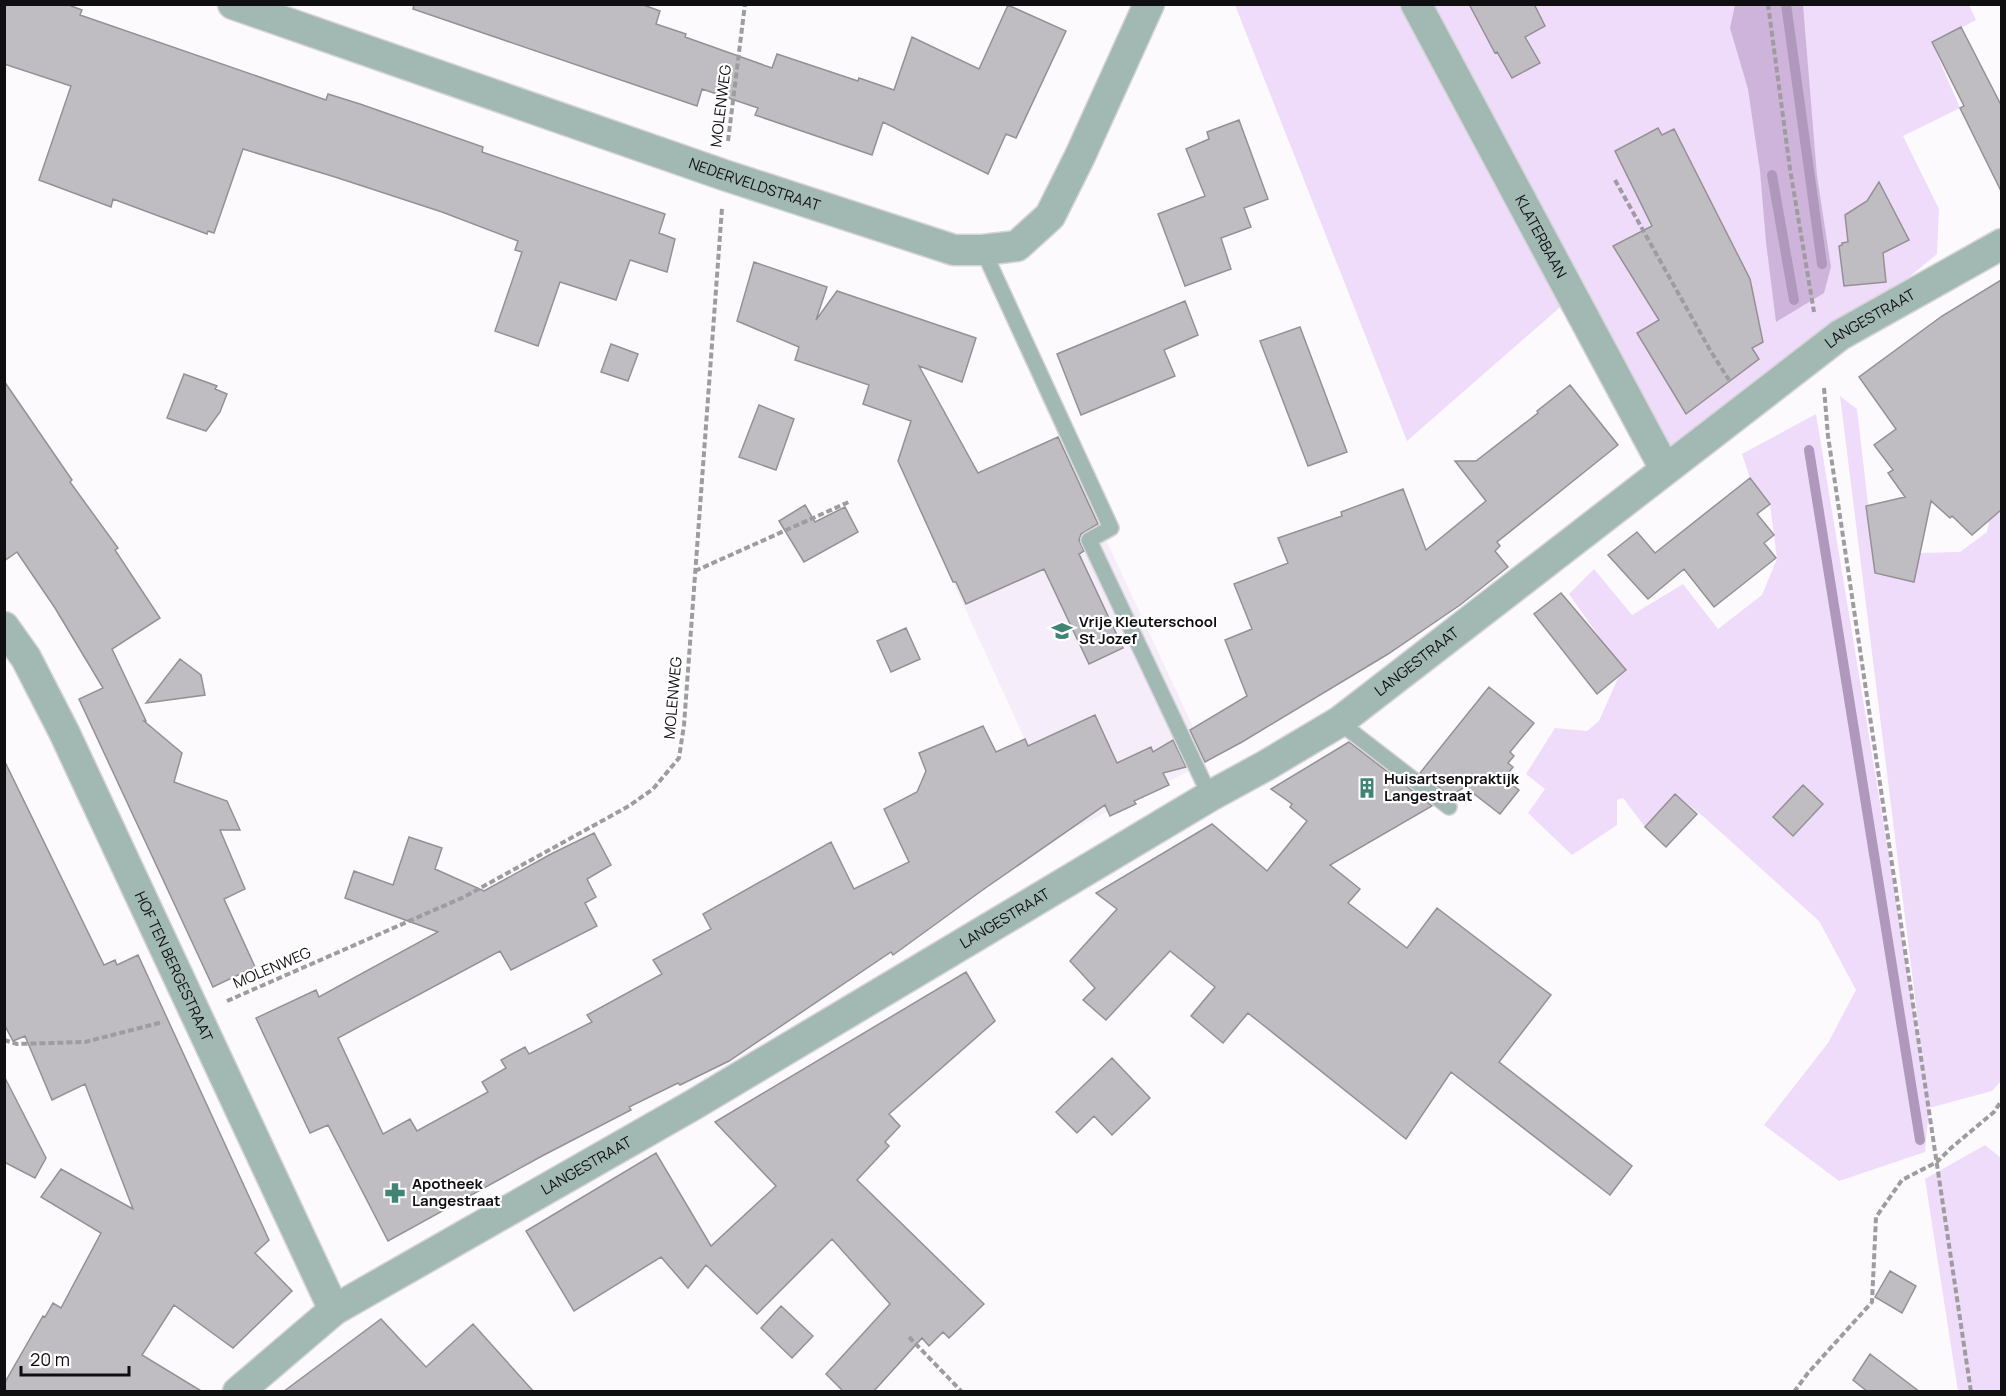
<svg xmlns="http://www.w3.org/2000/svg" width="2006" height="1396" viewBox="0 0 2006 1396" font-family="Manrope,sans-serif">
<rect width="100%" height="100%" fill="#fdfafe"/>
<!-- built -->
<path fill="#f5edf9" d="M1058,437L1209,761L1067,832L916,501Z"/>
<!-- green -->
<path fill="#efdbfa" d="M1235,5H1969L1976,20L1932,43L1960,108L1903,136L1939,209L1937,254L1820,351L1665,469L1573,296L1407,441Z
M1840,396L1857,409L1876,573L1914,582L1920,553L1960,552L1987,532L1989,521L1999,512L1980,470L2001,460V1081L1992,1091L1929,1108L1925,1152L1839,1181L1764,1125L1828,1043L1856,990L1819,921L1704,817L1675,794L1645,827L1623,798L1617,800V825L1572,855L1528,813L1545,789L1526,774L1555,728L1587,731L1599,721L1622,669L1569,594L1594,569L1632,615L1683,584L1718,629L1762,595L1777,559L1770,504L1750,478L1742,454L1816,414L1924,1070Z
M1985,1145L2001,1158V1391H1958L1925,1179Z"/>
<!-- forest -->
<path fill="#ceb4da" d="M1735,5H1803L1817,176L1831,267L1824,293L1776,322L1766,242L1760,171L1748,89L1730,28Z"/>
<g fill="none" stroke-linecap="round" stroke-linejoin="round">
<!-- stream -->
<path stroke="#b098bd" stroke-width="10" d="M1786,4L1822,264
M1772,175L1794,300
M1809,450L1920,1140"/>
</g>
<!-- building -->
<path fill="#c0bdc2" stroke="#949195" stroke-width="1.5" d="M4,4H66L82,10L80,15L326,100L328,94L360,104L483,147L482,152L665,214L659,233L675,239L667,272L630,260L616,300L560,282L538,346L495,331L522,252L515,250L518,241L442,212L335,177L243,149L214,233L208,231L207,234L113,199L111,207L39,180L71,86L4,64Z
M414,4H641L660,11L656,24L686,34L685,37L772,68L777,54L858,81L859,78L894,90L912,37L979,69L1008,5L1066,31L1016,138L1006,134L988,174L883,122L872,155L755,115L758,108L702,89L697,106L413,9Z
M1469,4H1534L1545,26L1525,37L1540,63L1512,78L1497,52L1495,53Z
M1961,27L2001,105V191L1960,108L1964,106L1932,42Z
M1239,120L1268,199L1244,208L1251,227L1221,238L1231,269L1185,286L1158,214L1205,196L1186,149L1209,139L1207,132Z
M1658,128L1662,135L1674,129L1750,279L1763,342L1752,348L1759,359L1686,414L1637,333L1659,320L1613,246L1652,226L1615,151Z
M1879,182L1909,240L1883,253L1886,282L1844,286L1839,246L1842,245V243L1848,242L1845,215L1867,201Z
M754,262L827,287L816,320L837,291L976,338L962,382L919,366L978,473L1058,437L1098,524L1081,534L1079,540L1084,551L1079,554L1123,648L1089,664L1044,569L966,604L956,582H953L898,461L911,421L863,404L869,385L795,360L799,347L737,321Z
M2001,280V510L1972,535L1952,516L1950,518L1931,501L1914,582L1875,573L1866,506L1905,497L1888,473L1893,470L1874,445L1896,429L1859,377L1942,316Z
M1185,301L1198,335L1164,350L1175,376L1081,415L1057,354Z
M1300,327L1347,452L1308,466L1260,341Z
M611,344L638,354L628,381L601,372Z
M184,374L217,386L215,389L227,394L220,412L206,431L167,418Z
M4,381L72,480L70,482L118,548L115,550L160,618L112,649L146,721H144L182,753L174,782L227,801L240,830H220L245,889L224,899L255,967L213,987L79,699L103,688L55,608L17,552L4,561Z
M1570,385L1618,445L1497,542L1500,546L1495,551L1508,567L1460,605L1388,654L1242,742L1205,762L1190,730L1247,696L1225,640L1252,629L1234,584L1288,563L1278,538L1342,516L1341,512L1403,489L1426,550L1486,501L1455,461H1476L1538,413L1537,411Z
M759,405L794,419L776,470L739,457Z
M1750,478L1770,504L1757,514L1774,535L1764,543L1776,558L1714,607L1684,569L1648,599L1608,555L1637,532L1655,553Z
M805,505L815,522L845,507L858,532L804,562L779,521Z
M1561,593L1626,670L1597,694L1534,614Z
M906,628L920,659L891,672L877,641Z
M180,659L201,675L205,695L146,703Z
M1489,687L1534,723L1510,752L1514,756L1508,763L1513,767L1504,778L1519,790L1500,814L1465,787L1450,796L1420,773Z
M1095,715L1117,763L1151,747L1153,752L1173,740L1186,767L1163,773L1169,785L1134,801L1136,804L1110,816L1105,805L984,889L893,955L891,952L729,1061L680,1085L678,1083L629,1107L631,1110L542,1156L388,1241L328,1125L310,1133L256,1018L316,990L319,997L438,932L345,898L354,871L393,885L409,837L442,848L435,869L484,891L551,854L594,833L611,865L587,879L596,897L585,903L597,926L511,970L500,951L338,1038L383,1134L410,1119L417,1131L488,1092L482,1082L506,1068L501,1060L525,1047L529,1054L592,1022L587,1015L662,974L653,960L711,929L703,914L831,842L854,889L909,862L884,809L917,792L926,771L919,753L983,726L996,752L1025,739L1028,746Z
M1349,742L1432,806L1330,865L1360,889L1348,903L1407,948L1437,908L1551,995L1499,1062L1632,1166L1610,1195L1451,1072L1406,1139L1248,1013L1223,1043L1191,1016L1215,987L1170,951L1106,1020L1083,1000L1095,988L1070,961L1117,909L1096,893L1212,824L1267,871L1307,821L1290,807L1292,804L1271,789Z
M4,760L104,965L115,960L117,965L138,955L269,1240L255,1253L292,1291L233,1348L174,1305L142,1355L203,1392H4V1384L43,1316L45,1317L53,1303L61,1308L101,1233L41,1197L61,1169L133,1209L85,1084L52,1100L25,1036L13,1041L4,1024Z
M1803,785L1823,804L1793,836L1773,817Z
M1675,794L1697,814L1666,847L1645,827Z
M966,972L995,1021L889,1114L900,1126L885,1142L889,1146L857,1180L984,1304L949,1338L943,1332L929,1346L922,1338L873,1392H844L826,1374L890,1304L832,1239L757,1314L706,1265L688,1288L661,1257L574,1311L526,1231L656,1153L711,1246L776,1186L715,1122Z
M1112,1058L1150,1098L1112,1135L1094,1116L1077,1133L1056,1112Z
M4,1076L46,1158L35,1178L4,1162Z
M1890,1271L1916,1286L1902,1313L1875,1297Z
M781,1306L813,1336L792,1358L761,1328Z
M381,1319L426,1367L473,1324L534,1392H283Z
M1870,1354L1920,1392H1868L1853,1380Z"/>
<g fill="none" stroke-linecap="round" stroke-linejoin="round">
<!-- service casing -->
<g stroke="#d7d4d8" stroke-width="18">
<path id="service" d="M983,250L1111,528L1089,540L1210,796
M1339,722L1449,807"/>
</g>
<!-- minor casing -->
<g stroke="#d7d4d8" stroke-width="33">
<g id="minor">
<path id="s1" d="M233,4L724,175L954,250H983L1017,246L1050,216L1080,156L1149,4"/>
<path id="s2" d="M1416,4L1665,469"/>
<path id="s3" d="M4,627L26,658L64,732L334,1310"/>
<path id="s4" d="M238,1392L334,1310L693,1105L1210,796L1265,766L1339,722L1840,335L2002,244"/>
</g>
</g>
<!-- path -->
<path stroke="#9e9c9f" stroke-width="4" stroke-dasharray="6 3" stroke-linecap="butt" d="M1768,4L1790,169L1814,312
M728,141L745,4
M1615,180L1710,350L1729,380
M1824,388L1828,436L1971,1392
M695,571L851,501
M227,1001L464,897L629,806L653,789L679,758L684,725L722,208
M4,1040L17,1044L85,1042L163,1022
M909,1337L962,1392
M1794,1392L1808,1373L1872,1302L1876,1217L1902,1180L1937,1162L1951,1148L1994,1112L2002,1100"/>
<!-- service -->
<use href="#service" stroke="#a2b9b3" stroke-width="15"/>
<!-- minor -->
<use href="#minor" stroke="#a2b9b3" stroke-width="30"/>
</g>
<!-- icons -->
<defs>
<g id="school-bare" transform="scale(1.62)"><path d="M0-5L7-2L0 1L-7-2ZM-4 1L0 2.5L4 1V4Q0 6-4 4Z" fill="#418476" stroke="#fff" stroke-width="2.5" paint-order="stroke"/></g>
<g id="building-bare" transform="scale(1.62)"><path d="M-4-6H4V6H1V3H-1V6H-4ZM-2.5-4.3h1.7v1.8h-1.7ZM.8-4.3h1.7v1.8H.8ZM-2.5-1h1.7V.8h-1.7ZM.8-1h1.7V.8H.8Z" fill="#418476" stroke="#fff" stroke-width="2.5" paint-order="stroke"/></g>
<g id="pharmacy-bare" transform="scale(1.62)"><path d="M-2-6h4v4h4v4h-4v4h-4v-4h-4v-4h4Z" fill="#418476" stroke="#fff" stroke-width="2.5" paint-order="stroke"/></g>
</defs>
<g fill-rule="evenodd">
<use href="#school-bare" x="1062" y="631"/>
<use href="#building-bare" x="1367" y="788"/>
<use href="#pharmacy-bare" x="395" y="1193"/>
</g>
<g text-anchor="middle" stroke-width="4.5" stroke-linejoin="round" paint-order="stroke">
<!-- street labels -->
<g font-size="15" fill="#0f0e10" stroke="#fff">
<text transform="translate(721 106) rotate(-83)" y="5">MOLENWEG</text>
<text dy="5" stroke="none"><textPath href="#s1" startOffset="552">NEDERVELDSTRAAT</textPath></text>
<text dy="5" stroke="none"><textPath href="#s2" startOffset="264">KLATERBAAN</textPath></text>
<text dy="5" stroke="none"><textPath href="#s4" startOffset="1958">LANGESTRAAT</textPath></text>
<text dy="5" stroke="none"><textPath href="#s4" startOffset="1389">LANGESTRAAT</textPath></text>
<text transform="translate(673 698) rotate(-85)" y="5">MOLENWEG</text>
<text dy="5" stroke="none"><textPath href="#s4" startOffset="903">LANGESTRAAT</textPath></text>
<text dy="5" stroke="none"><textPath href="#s3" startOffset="380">HOF TEN BERGESTRAAT</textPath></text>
<text transform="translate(272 968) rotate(-23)" y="5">MOLENWEG</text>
<text dy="5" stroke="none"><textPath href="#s4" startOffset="417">LANGESTRAAT</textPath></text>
</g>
<!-- poi labels -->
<g font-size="15" font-weight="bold" fill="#0f0e10" stroke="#fff" text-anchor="start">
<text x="1079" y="627">Vrije Kleuterschool<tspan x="1079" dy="17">St Jozef</tspan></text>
<text x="1384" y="784">Huisartsenpraktijk<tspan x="1384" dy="17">Langestraat</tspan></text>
<text x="412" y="1189">Apotheek<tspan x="412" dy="17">Langestraat</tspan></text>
</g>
</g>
<!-- border -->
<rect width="2006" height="1396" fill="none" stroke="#0f0e10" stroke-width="12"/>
<!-- scale -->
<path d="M21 1366v9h108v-9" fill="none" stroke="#0f0e10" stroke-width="3"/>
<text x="30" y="1366" font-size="18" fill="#0f0e10" stroke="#ffffff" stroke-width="4.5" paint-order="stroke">20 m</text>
</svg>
